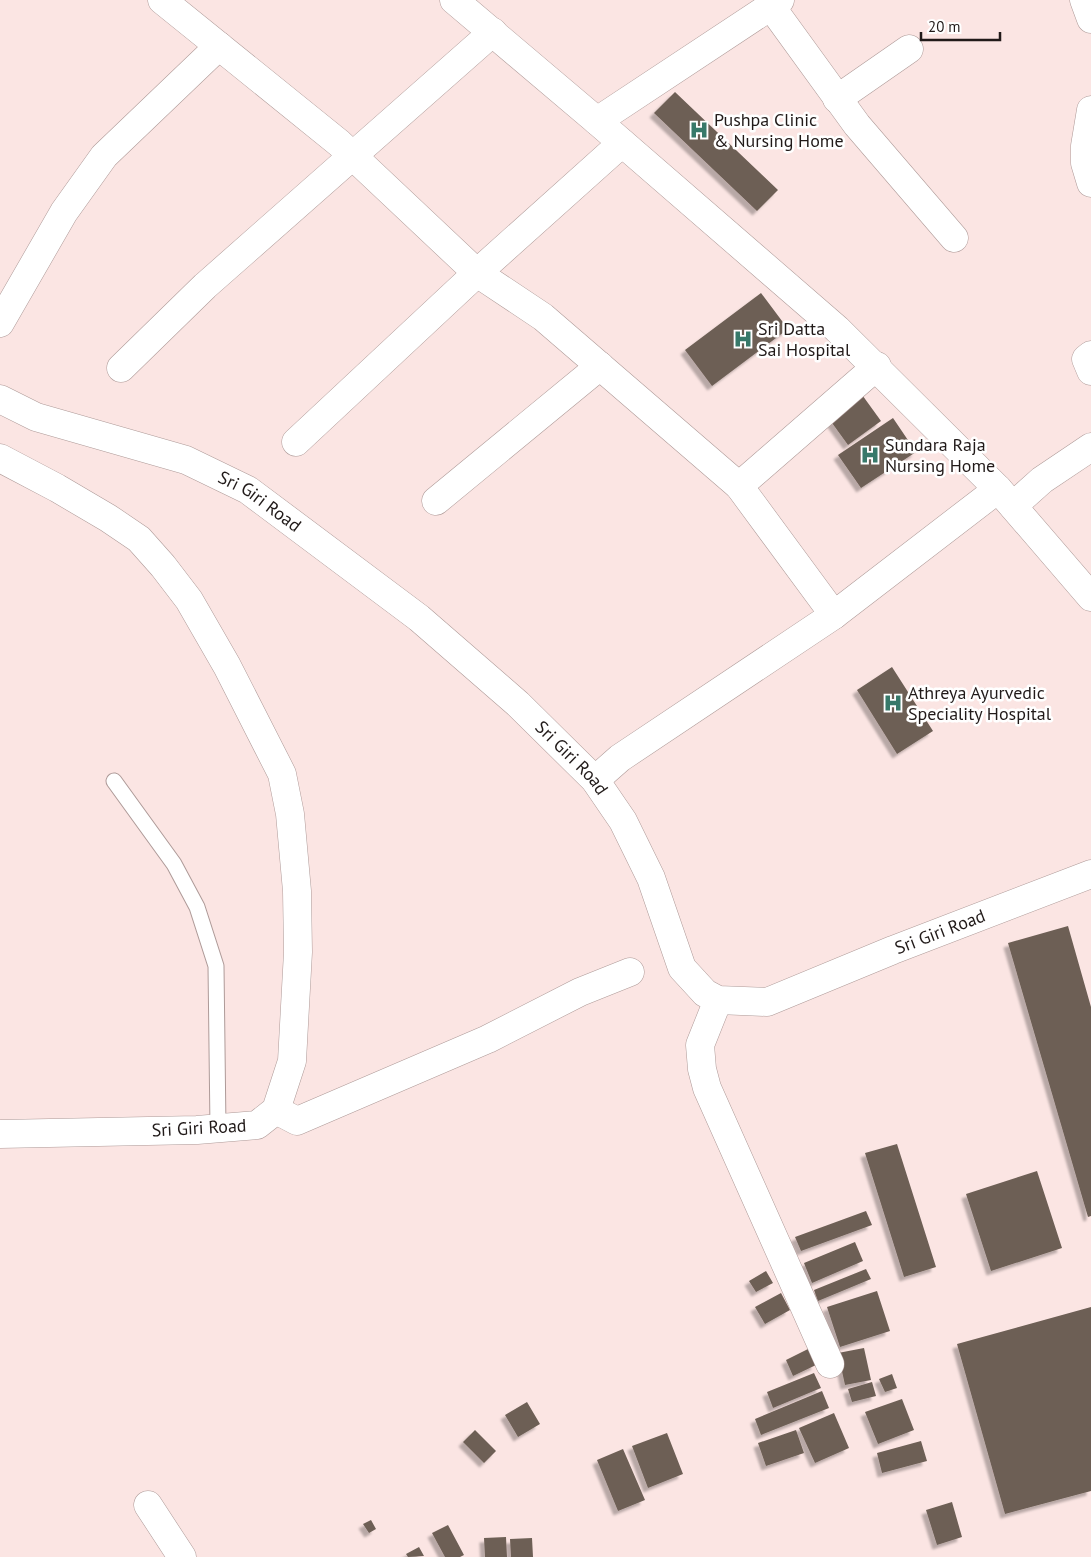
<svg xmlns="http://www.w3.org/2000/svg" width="1091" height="1557" viewBox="0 0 1091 1557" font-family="'PT Sans',sans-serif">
<defs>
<filter id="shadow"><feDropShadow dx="-4.5" dy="4.5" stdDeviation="1" flood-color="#0004"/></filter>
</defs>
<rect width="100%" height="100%" fill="#fbe5e3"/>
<!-- building -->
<path fill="#6d5f55" filter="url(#shadow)" d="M675,92L778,190L757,211L654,113Z
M761,293L788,329L712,386L685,350Z
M860,392L881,421L848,445L827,416Z
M893,418L916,452L861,488L838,455Z
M892,667L933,731L897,754L857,690Z
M1068,926L1091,1007V1216L1088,1217L1008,943Z
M897,1144L936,1267L904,1277L865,1153Z
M1037,1171L1062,1248L991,1271L966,1194Z
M866,1211L872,1225L801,1251L795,1237Z
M855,1242L863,1261L812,1283L804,1263Z
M866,1269L871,1279L818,1301L814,1290Z
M766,1271L773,1283L756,1292L749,1281Z
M877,1291L890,1331L840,1347L827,1307Z
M781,1293L790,1310L765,1324L755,1307Z
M1091,1307V1491L1005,1514L957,1344Z
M864,1348L871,1380L845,1385L838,1353Z
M808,1349L816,1365L793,1376L786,1360Z
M814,1373L821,1388L773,1408L767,1392Z
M892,1374L897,1388L885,1392L879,1379Z
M872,1382L876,1396L852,1402L848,1389Z
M822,1391L829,1408L761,1435L755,1419Z
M902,1399L914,1430L878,1444L865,1412Z
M527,1402L540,1424L518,1437L505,1415Z
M834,1413L849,1448L815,1463L799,1428Z
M475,1430L496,1451L484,1463L463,1442Z
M796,1430L804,1453L766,1466L758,1443Z
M667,1433L683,1474L648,1488L632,1446Z
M921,1441L927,1461L882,1473L877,1453Z
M623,1449L645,1500L618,1511L597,1460Z
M952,1502L962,1537L937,1545L926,1510Z
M371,1520L376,1529L369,1533L363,1524Z
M448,1525L464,1555L460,1557H445L432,1533Z
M506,1537L507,1557H485L484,1538Z
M532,1538L533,1557H511L510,1539Z
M419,1547L424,1556L408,1557L406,1554Z"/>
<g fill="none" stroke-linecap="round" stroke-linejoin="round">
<!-- service casing -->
<g stroke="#ae9a98" stroke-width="17">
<path id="service" d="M114,781L174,864L197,907L216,966L218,1128"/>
</g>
<!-- minor casing -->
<g stroke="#ae9a98" stroke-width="29">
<g id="minor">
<path d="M162,0L339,143L477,273L543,317L739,486L834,615"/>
<path d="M1084,0L1091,19"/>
<path d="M770,5L857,125L954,238"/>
<path d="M837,99L909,49"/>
<path d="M1091,110L1085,146V163L1091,183"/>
<path d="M597,121L780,0"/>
<path d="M0,323L64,212L104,156L219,46"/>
<path d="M1091,355L1086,359L1091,371"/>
<path d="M121,368L205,286L493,32"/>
<path id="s1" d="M0,399L36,417L186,460L248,490L419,618L518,704L595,780L623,821L651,878L682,968L705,993L718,1000L767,1002L893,950L1091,874"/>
<path d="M296,442L477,273L622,143"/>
<path d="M0,458L57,488L108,518L139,539L163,566L189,600L227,666L282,774L290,814L297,891L298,952L292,1061L276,1110L257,1125L197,1130L0,1134"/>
<path d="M739,486L877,366"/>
<path d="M436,501L600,366"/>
<path d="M1013,506L1042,480L1091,447"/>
<path d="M595,780L620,758L834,615L998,489"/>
<path d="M718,1000L700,1045L702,1069L707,1088L830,1364"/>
<path d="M276,1110L297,1121L488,1039L580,992L630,972"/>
<path d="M148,1505L182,1557"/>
</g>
</g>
<!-- tertiary casing -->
<g stroke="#ae9a98" stroke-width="29">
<path id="tertiary" d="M454,0L597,121L837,329L998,489L1091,597"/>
</g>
<!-- service -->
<use href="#service" stroke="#fff" stroke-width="15"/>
<!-- minor -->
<use href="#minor" stroke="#fff" stroke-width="28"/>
<!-- tertiary -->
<use href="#tertiary" stroke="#fff" stroke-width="28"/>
</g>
<!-- icons -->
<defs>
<g id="hospital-bare" transform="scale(1.5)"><path d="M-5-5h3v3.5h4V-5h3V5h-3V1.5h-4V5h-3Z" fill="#37796a" stroke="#fff" stroke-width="2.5" paint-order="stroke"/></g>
</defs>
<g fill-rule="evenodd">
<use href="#hospital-bare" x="699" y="130"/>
<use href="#hospital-bare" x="743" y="339"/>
<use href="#hospital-bare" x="870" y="455"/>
<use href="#hospital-bare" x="893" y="703"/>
</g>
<g text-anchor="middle" stroke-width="5" stroke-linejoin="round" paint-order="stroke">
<!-- poi labels -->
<g font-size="18" fill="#211a19" stroke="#fff" text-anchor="start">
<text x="714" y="126">Pushpa Clinic<tspan x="714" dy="21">&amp; Nursing Home</tspan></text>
<text x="758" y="335">Sri Datta<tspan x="758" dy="21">Sai Hospital</tspan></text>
<text x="885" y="451">Sundara Raja<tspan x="885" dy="21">Nursing Home</tspan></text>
<text x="908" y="699">Athreya Ayurvedic<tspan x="908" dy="21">Speciality Hospital</tspan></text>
</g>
<!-- street labels -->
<g font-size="18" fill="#211a19" stroke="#fff">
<text dy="6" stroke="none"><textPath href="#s1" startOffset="281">Sri Giri Road</textPath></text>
<text dy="6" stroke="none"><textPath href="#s1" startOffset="686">Sri Giri Road</textPath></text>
<text dy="6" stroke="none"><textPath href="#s1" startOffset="1211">Sri Giri Road</textPath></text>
<text transform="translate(199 1128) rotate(-3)" y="6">Sri Giri Road</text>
</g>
</g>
<!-- scale -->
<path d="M921 32v8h79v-8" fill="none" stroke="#211a19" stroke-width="2.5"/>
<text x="928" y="32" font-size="15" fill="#211a19" stroke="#ffffff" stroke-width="4" paint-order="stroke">20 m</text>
</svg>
